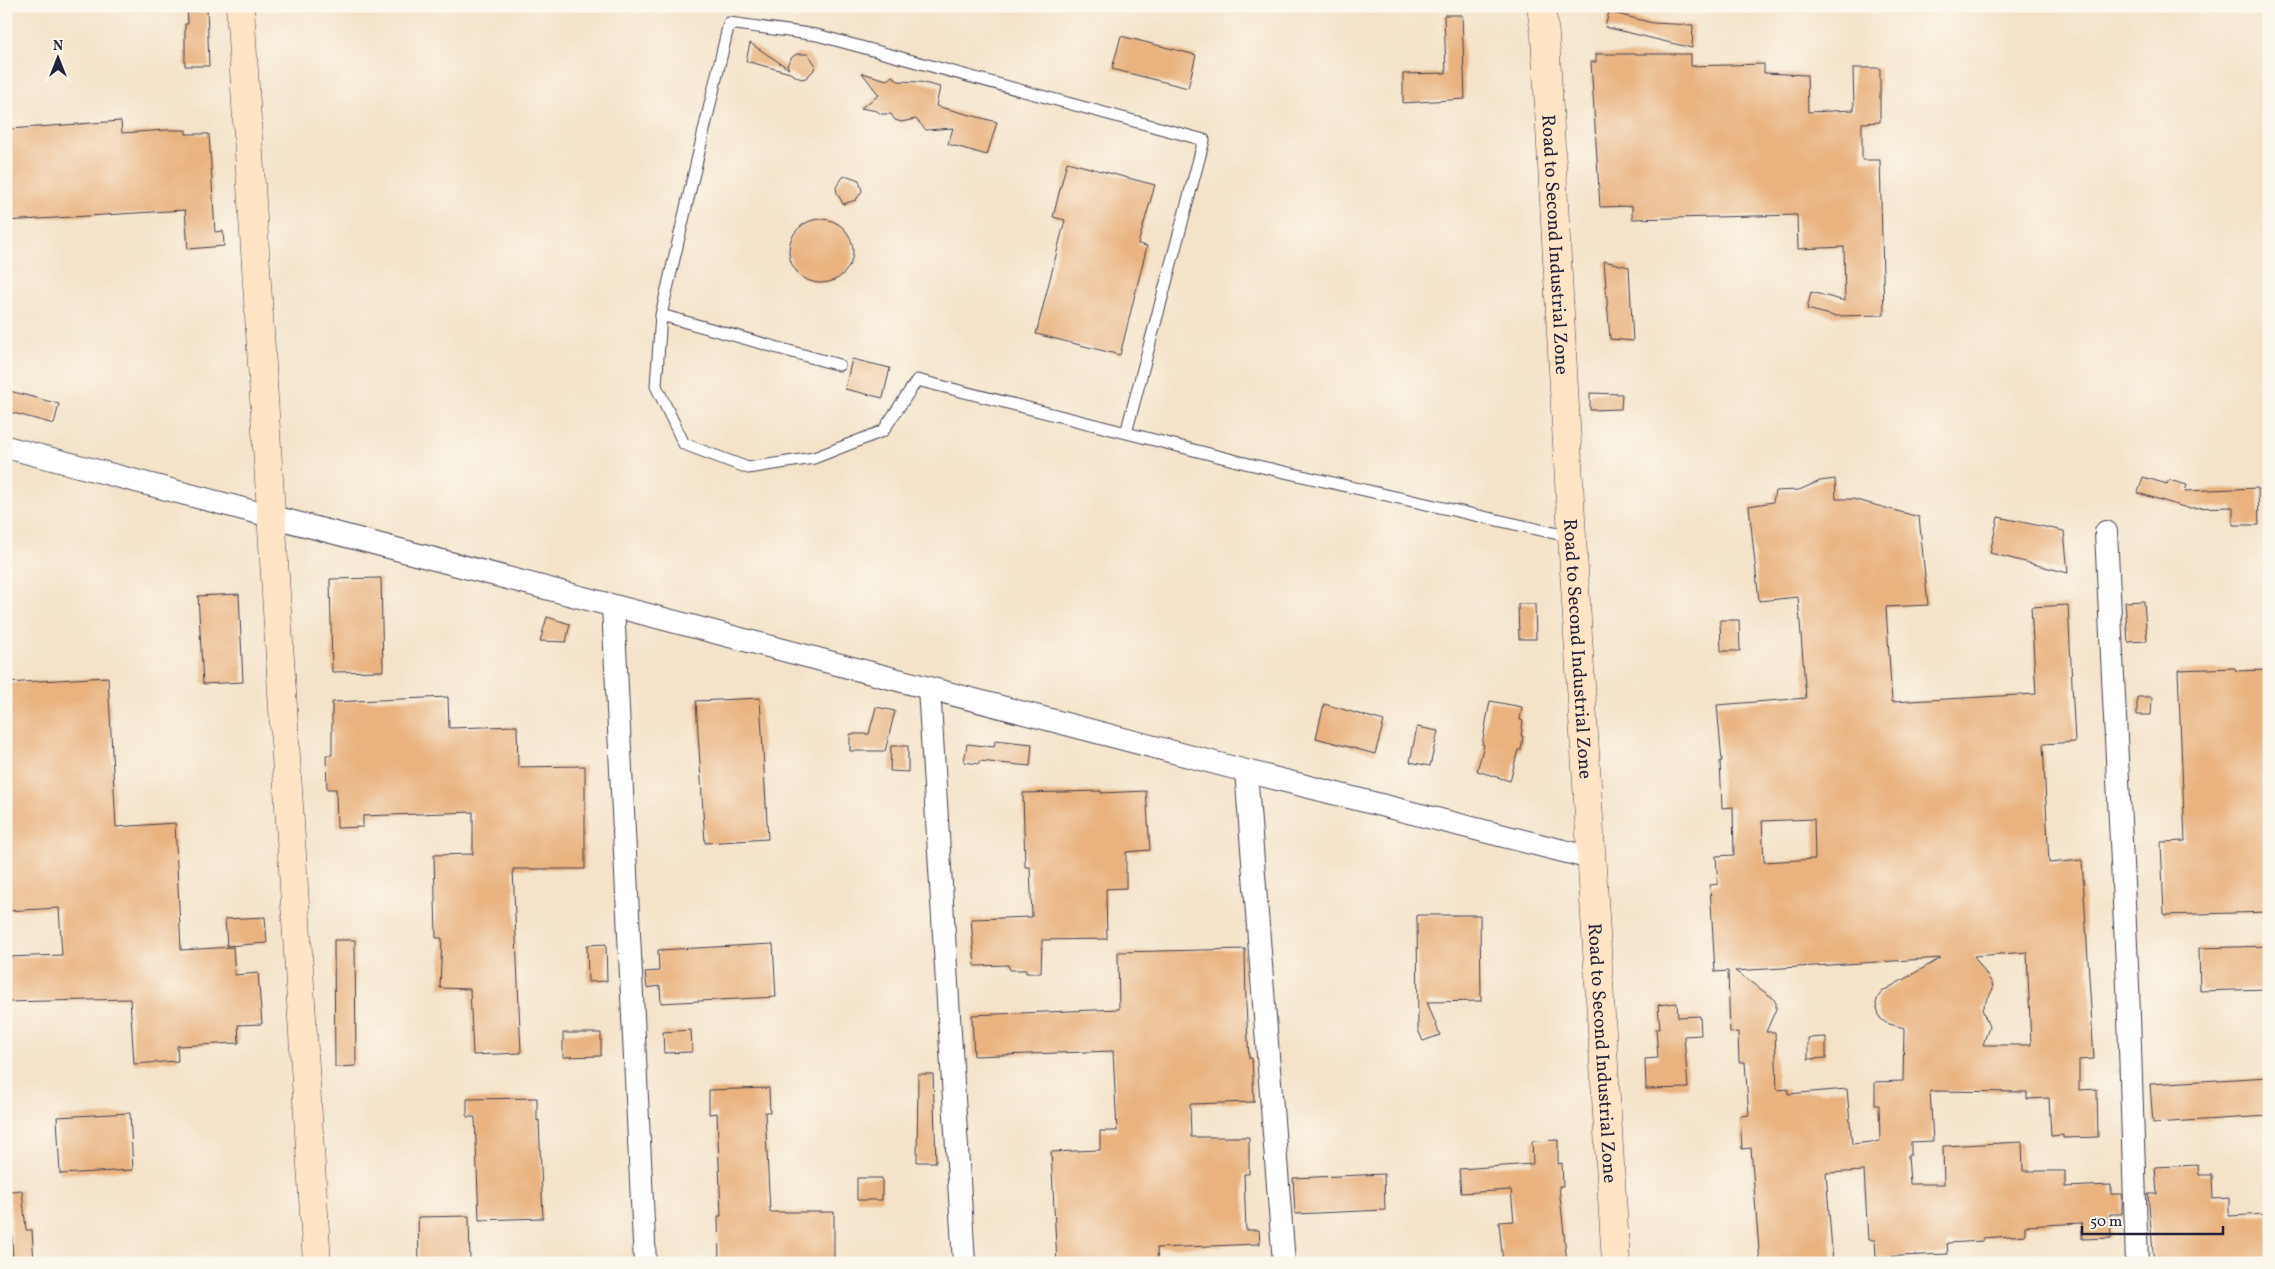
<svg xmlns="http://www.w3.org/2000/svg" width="2275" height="1269" viewBox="0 0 2275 1269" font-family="Vollkorn,serif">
<rect width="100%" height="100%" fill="#fbf7ec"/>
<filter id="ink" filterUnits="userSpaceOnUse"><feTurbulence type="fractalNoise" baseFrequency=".02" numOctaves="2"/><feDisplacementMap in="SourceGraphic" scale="10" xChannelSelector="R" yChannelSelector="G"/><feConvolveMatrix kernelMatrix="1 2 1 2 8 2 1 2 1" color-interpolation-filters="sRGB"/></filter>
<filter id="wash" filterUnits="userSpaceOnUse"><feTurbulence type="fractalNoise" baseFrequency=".0096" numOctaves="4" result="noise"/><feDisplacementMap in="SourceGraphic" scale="20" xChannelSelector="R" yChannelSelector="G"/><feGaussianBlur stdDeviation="1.12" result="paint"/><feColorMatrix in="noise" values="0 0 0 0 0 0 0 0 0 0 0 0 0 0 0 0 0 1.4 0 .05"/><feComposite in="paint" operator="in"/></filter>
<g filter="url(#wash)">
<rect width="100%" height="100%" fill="#f4e3c9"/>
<g id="blocks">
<!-- building -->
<path fill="#e9b27f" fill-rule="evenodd" d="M187,6H207L209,66H185V24H188Z
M1609,12L1653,23L1693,25L1692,48L1605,27Z
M1444,15H1462L1465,99L1403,103V74L1446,73Z
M1121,36L1196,55L1188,88L1112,69Z
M750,43L789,69L787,65L792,57L797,54H808L815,64L814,70L806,78L801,79L790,73L746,61Z
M1596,54H1691V66L1764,64V73L1807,75L1808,112L1854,110L1853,68H1880V122L1862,123V160H1880L1884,315L1834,316L1807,309L1811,292L1845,301L1844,247L1798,249L1797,215L1632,219V206L1600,207L1591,62H1596Z
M862,73L887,80L892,76L898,81L920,82L940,87L936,106L997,122L987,155L948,144L953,128L926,130L916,119L901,122L895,120L891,114H881L877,111L861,108L879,95Z
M121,121L122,133L167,130H186V134H209L215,232L223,231L224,246L188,249L185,210L6,221V159L11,158L9,129Z
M1067,162L1155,185L1138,244L1147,246L1120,355L1036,334L1065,220L1053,217Z
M848,176L859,180L862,191L856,200L843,204L837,193L836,187L843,177Z
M789 251a32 32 0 1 1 64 0a32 32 0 1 1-64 0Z
M1604,261L1629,267L1633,341L1610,339Z
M852,359L890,368L883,398L845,389Z
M6,390L59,404L54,424L6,411Z
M1590,393L1622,394L1621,409L1590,410Z
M2143,477L2167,484L2169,480L2187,485L2185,491L2258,488L2259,525H2233V507L2187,508L2138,493Z
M1835,479L1836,499H1853L1919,517L1928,605L1886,607L1892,702L2036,694L2031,607L2068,605L2075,742L2043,744L2049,863L2082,860L2094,1059L2079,1060V1090L2097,1089L2098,1137L2063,1138V1135L2051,1136L2049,1098L2027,1099V1092L1930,1091L1933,1141L1911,1142V1155H1908L1910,1184H1944L1943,1146L2022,1142L2023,1171H2065V1187L2111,1185V1194H2122V1214H2110L2111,1238L2082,1239V1223L2025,1226V1235L1983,1238V1241L1947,1243L1948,1254L1876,1257L1875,1240H1868L1864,1171L1826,1173L1833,1263H1760L1751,1148L1742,1149L1740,1116L1749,1115L1745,1062H1739L1738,1032L1730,1033L1728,971L1715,972L1710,885L1718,884L1716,856L1734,855L1733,807L1722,808L1720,761H1722L1717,705L1806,698L1798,597L1759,601L1749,506L1773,502L1775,491L1799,490L1820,481ZM1814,819L1815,859L1764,862L1762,821ZM2027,952L2031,1045H1983L1989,1027L1982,1009L1993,989L1992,983L1974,956ZM1941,958L1883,991L1878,997L1876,1004L1880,1018L1886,1023L1904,1028L1903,1081L1875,1082V1105H1879L1880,1141L1852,1144L1847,1089L1788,1094V1089L1777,1090L1775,1032H1766L1776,1009V1003L1773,998L1735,971Z
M1998,517L2064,531L2068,573L1990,553Z
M381,578L383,671L332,672L330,579Z
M239,594L243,682L203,684L198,596Z
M2144,601L2147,641L2128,642L2125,602Z
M1518,604H1535L1536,639H1519Z
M547,617L570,624L566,642L540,641Z
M1720,620H1739L1740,651H1721Z
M2235,668L2236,671L2269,670V912L2164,915L2161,842L2185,841L2178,670Z
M108,677L116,827L175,823L181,950L233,947L235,975L258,973L262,1024L238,1025L239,1043L177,1046L178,1061L134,1064L130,999L6,1002V957L62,955L59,908L6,911V683Z
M448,697L449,728L517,726L518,767L585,766V869H513L521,1053L473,1055L470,989L440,988L442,938H436L434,855L473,854V812L363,816V827L337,828L336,789H327L326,755H332V702Z
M2137,697H2152L2151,715H2137Z
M760,698L768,839L705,843L696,701Z
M1490,701L1522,707L1520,720L1523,721L1521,736H1523L1521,750H1518L1510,781L1477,771L1484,745L1482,744Z
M1324,704L1384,721L1375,754L1316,738Z
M876,707L895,711L885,751H850V734H869Z
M1417,727L1438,731L1430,766L1410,762Z
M995,740L1032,744L1030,766L979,761V764L964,762L967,744L994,747Z
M891,746H908V772L890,771Z
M1101,791V793L1146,791L1150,850L1126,852V888L1106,889L1107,939L1042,940L1041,973H1026V970H1010L1008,965L975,966L971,919L1032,917L1030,867H1025L1023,793Z
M1417,915H1480L1481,1001L1427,1002L1440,1035L1423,1041L1418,1030Z
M265,917L267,943L227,946L225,919Z
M334,940H355L356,1066L335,1067Z
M606,944L607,981L588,982L587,945Z
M773,944L776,997L661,1003L660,986L647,988L645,972L659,971L658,950Z
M2269,946V989L2200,991L2199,948Z
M1245,949L1246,1005L1249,1058H1252L1254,1102L1190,1104L1191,1137H1249V1174H1244L1246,1230H1259L1260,1244L1157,1248L1158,1263H1057L1051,1152L1100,1150V1131H1117L1113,1051L974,1056L972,1015L1119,1009L1118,952Z
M1677,1003L1678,1017L1700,1016L1701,1035L1684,1036L1688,1088L1646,1089L1645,1059L1658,1058L1656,1029H1660L1658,1005Z
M691,1030L692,1052L664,1053L663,1032Z
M563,1033H601V1056L563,1057Z
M1826,1037V1058L1808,1059V1038Z
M918,1074H933L936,1162H917Z
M2269,1077V1116L2153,1123L2150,1084Z
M769,1088L770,1112H765L770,1212H834V1263H719L718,1216H721L717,1113L709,1114V1090Z
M537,1098V1121L539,1120L543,1218L479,1220L475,1117H467V1099Z
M130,1113L133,1170L60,1174L57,1117Z
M1558,1140V1164L1562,1163L1563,1186H1559L1567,1263H1503L1499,1222L1514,1221L1511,1190L1461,1193L1459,1169L1533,1164L1532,1141Z
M2198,1165L2199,1175H2212L2213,1199L2229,1198V1216L2269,1214V1263H2154L2148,1194H2157L2155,1167Z
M1384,1174L1385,1210L1295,1214L1293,1178Z
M857,1178H882V1200H857Z
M22,1190L26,1230H32L34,1263H13L10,1191Z
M469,1216L470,1263H419L418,1217Z"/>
</g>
</g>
<g filter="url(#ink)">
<use href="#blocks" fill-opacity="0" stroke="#423f50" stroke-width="1"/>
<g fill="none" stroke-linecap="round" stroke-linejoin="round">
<!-- lane casing -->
<g stroke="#423f50" stroke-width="13">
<path id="lane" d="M661,315L839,365
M1126,433L1204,140L817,35L729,23L661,315L656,386L684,444L748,468L814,458L883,431L917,380L1249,464L1572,537"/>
</g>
<!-- street casing -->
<g stroke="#423f50" stroke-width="24">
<path id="street" d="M6,447L1246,771L1591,858
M2106,532L2128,986L2137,1263
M613,606L645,1263
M929,688L964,1263
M1246,771L1284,1263"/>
</g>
<!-- secondary casing -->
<g stroke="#423f50" stroke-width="29">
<g id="secondary">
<path d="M240,6L317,1263"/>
<path id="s1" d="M1541,6L1545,35L1572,537L1616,1263"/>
</g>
</g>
<!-- lane -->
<use href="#lane" stroke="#fff" stroke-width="11"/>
<!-- street -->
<use href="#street" stroke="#fff" stroke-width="22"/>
<!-- secondary -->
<use href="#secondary" stroke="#ffe4c6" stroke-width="28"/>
</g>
</g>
<g text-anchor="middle" stroke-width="4" stroke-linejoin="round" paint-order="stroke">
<!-- street labels -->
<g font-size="19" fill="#22223b" stroke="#fbf7ec">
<text dy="7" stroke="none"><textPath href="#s1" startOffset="239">Road to Second Industrial Zone</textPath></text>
<text dy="7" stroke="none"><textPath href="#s1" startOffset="644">Road to Second Industrial Zone</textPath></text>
<text dy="7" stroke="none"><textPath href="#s1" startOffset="1049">Road to Second Industrial Zone</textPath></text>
</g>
</g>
<!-- margin -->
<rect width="2275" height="1269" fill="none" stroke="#fbf7ec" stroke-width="25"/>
<!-- north arrow -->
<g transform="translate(58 58)" stroke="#fbf7ec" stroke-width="4" paint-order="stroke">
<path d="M0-4L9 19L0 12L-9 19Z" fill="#22223b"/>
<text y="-8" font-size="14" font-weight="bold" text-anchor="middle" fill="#22223b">N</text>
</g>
<!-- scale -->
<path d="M2082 1226v8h141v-8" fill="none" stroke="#22223b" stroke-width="2.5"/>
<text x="2090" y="1226" font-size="15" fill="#22223b" stroke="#fbf7ec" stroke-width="4" paint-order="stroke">50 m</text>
</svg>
